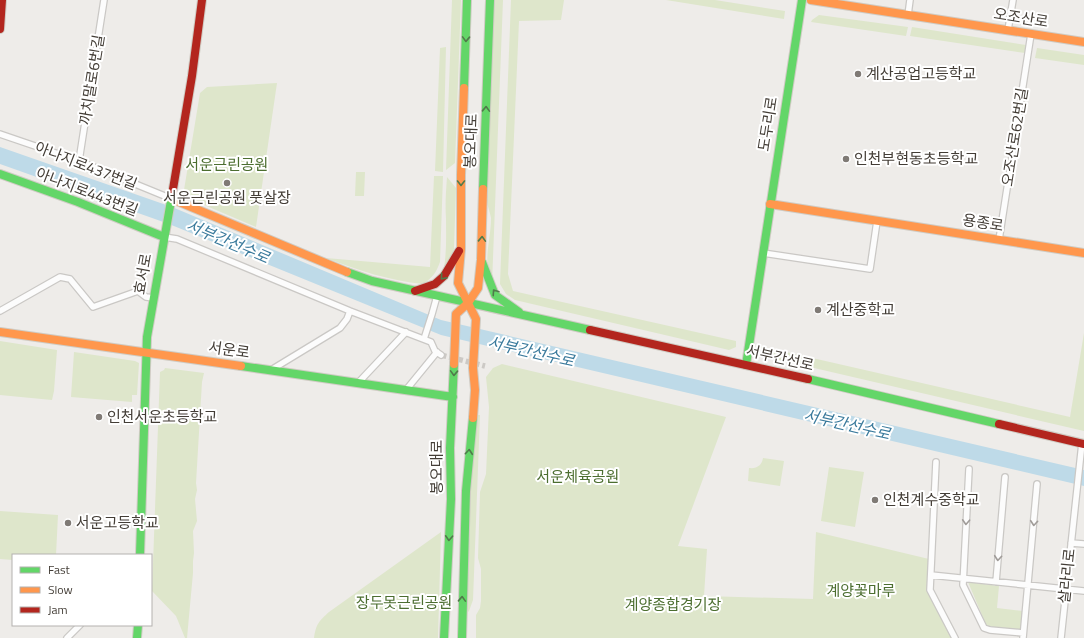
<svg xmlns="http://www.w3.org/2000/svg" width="1084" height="638" viewBox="0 0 1084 638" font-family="'Titillium Web','Noto Sans KR',sans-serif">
<rect width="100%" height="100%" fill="#eeece9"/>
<!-- green -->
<path fill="#dee6cb" d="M452,0H461L455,163L446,170Z
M494,0H503L492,284C482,261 491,241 491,218C490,213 488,207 487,202Z
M511,0H564L561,20L519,21L508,274L513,291L736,341V347L729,350L515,300L506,294L500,284Z
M666,0H715L785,11L784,19Z
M819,15L908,27L906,36L811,22L812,20Z
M912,27L1026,45L1025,53L910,36Z
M446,47L443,172L435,171L440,48Z
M1037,48L1084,55V65L1035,58Z
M277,83L256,227L183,196L200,93L207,87Z
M356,172H365L364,196H355Z
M434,176H443L440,262C436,273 433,277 423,284C390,281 358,270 326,258L430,267Z
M447,177L456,188L454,249L451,261L443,272C447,255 446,236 446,218C445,205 446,191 447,177Z
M1084,333V431L767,357L763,354L760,346L1070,417Z
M0,341L57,350L54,391L52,400L0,395Z
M74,352L135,361L139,363L137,395H132V402L71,397Z
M502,364L726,417L678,546L707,549L704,596L813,599L816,532L929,559L927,591L952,638H476V615L480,608L481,601V569L478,558L480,492L486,474L489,407L486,377L493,368Z
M165,368L204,373L202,382L196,483L197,490L195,499L197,521L193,531L194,553L193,561V573L187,638H185L176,616L152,591L160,372L164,370Z
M478,415H480L473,600L469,611L468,612L467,608L471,481Z
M763,458L784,461L780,486L748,481L749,468C757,469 762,465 763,458Z
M829,467L864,472L855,527L821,521Z
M0,511L58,515L56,555H13V560L0,559Z
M441,532L438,638H314C316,624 319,621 329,612Z
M968,582L999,586L997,608L1023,611L1021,631L987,627Z"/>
<!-- water -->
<path fill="#bedae8" d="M0,147L172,207L441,320L1084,470V486L441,335L169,224L0,164Z"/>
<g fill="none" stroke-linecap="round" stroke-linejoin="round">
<!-- street-tunnel -->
<path stroke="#ccc9c5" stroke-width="5.5" stroke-dasharray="5.5 3" stroke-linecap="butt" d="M441,355L485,366"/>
<!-- street casing -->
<g stroke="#cac8c5" stroke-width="8">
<path id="street" d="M908,15L910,0
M1008,30L1013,0
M0,134L79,161L172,199
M79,161L104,0
M164,237L177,239L350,311L431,342L435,351L441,355
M999,240L1031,34
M763,253L870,269L877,221
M0,311L60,277L70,279L93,307L138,291L146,297L154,298
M424,339L432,314L437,296
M271,370L340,328L347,319L350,311
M358,383L406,332
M406,390L437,352
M936,462L930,590L955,638
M969,469L963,585L984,628L990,630L1023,633
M1071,543L1084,544
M931,575L1084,591
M996,582L1005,477
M67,638L80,625
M1023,638L1037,484
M1061,638L1082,443"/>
</g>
<!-- fast casing -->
<g stroke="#cfcbc3" stroke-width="10">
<path id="fast" d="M464,88L467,0
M0,174L78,202L164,237
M483,189L490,0
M482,262L495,295L519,312
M347,272L372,281L590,330
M746,365L802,0
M241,366L453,397
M808,379L999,424
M140,555L147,337L172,195
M137,638L138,625
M444,638L451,499L450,448L454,364
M462,638L466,491L473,418"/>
</g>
<!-- slow casing -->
<g stroke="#cfcbc3" stroke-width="10">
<path id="slow" d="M811,0L1084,42
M464,88L461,175V249L458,283L476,319L473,368L475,390L473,418
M172,199L347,272
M770,204L1084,253
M0,332L241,366
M454,364L456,314L468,303L478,288L481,260L483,189"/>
</g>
<!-- jam casing -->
<g stroke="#cfcbc3" stroke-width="10">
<path id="jam" d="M0,29L2,0
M172,195L192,76L202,0
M415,291L435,284L444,276L459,251
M590,330L808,379
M999,424L1084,444"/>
</g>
<!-- street -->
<use href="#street" stroke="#fcfcfc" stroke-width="5.5"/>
<!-- fast -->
<use href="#fast" stroke="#63d668" stroke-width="8"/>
<!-- slow -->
<use href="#slow" stroke="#ff974d" stroke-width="8"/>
<!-- jam -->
<use href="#jam" stroke="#b3261e" stroke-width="8"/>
</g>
<!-- one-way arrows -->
<defs><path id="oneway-chevron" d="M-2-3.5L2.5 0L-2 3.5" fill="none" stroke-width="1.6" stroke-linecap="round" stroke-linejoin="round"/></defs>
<g stroke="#507a4a">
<use href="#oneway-chevron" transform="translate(466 39) rotate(92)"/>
<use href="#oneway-chevron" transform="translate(486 109) rotate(-88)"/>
<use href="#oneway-chevron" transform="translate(461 183) rotate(90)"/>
<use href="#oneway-chevron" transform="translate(482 239) rotate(-88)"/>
<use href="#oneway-chevron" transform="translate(443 277) rotate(131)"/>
<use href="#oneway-chevron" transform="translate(495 292) rotate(-124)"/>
<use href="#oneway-chevron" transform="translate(454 373) rotate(92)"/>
<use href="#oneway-chevron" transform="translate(469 452) rotate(-85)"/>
<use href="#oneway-chevron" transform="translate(449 538) rotate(93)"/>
<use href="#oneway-chevron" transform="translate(462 599) rotate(-88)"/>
</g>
<g stroke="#a09c99">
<use href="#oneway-chevron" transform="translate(966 522) rotate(93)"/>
<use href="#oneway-chevron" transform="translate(1034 523) rotate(95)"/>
<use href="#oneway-chevron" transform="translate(998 558) rotate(95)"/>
</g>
<!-- markers -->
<g fill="#7f7a75" stroke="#fff" stroke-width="1.5">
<circle cx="858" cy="74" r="4"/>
<circle cx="846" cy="159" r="4"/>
<circle cx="227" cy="183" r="4"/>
<circle cx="818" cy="310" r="4"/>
<circle cx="99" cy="417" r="4"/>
<circle cx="875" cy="500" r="4"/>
<circle cx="68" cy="523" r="4"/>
</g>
<g text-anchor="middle" stroke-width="4" stroke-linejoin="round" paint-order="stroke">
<!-- street labels -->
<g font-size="15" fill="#433d36" stroke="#fff">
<text transform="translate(1021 18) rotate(9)" y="5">오조산로</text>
<text transform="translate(92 80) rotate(-81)" y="5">까치말로6번길</text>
<text transform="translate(768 124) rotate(-81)" y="5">도두리로</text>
<text transform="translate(1015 137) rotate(-81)" y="5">오조산로62번길</text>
<text transform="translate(471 141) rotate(-88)" y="5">봉오대로</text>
<text transform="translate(86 166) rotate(21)" y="5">아나지로437번길</text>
<text transform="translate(87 192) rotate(21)" y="5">아나지로443번길</text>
<text transform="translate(983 223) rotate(9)" y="5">용종로</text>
<text transform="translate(143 274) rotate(-80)" y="5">효서로</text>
<text transform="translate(229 350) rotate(8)" y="5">서운로</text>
<text transform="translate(780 358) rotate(13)" y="5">서부간선로</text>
<text transform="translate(437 467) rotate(-90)" y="5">봉오대로</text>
<text transform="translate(1067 576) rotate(-84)" y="5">살라리로</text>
</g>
<!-- poi labels -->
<g font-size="15" fill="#433d36" stroke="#fff" text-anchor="start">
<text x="866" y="79">계산공업고등학교</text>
<text x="854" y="164">인천부현동초등학교</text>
<text x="227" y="203" text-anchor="middle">서운근린공원 풋살장</text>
<text x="826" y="315">계산중학교</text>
<text x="107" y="422">인천서운초등학교</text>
<text x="883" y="505">인천계수중학교</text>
<text x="76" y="528">서운고등학교</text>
</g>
<!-- park labels -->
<g font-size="15" fill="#4c6e30" stroke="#fff">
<text x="227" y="170">서운근린공원</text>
<text x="578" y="482">서운체육공원</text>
<text x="861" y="596">계양꽃마루</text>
<text x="404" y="608">장두못근린공원</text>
<text x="673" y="610">계양종합경기장</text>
</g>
<!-- water labels -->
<g font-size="16" font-style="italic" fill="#3a7a9c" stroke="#fff">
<text transform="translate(228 241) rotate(23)" y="6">서부간선수로</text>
<text transform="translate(531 351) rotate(13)" y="6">서부간선수로</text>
<text transform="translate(847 424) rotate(13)" y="6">서부간선수로</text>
</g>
</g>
<!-- legend -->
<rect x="12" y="554" width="140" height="72" fill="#ffffff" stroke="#b4b1af"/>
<rect x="20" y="567" width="20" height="6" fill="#63d668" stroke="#b4b1af"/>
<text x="48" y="574" font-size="12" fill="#433d36">Fast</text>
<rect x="20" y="587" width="20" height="6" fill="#ff974d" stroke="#b4b1af"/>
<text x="48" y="594" font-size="12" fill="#433d36">Slow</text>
<rect x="20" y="607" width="20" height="6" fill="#b3261e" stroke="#b4b1af"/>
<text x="48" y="614" font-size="12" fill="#433d36">Jam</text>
</svg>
